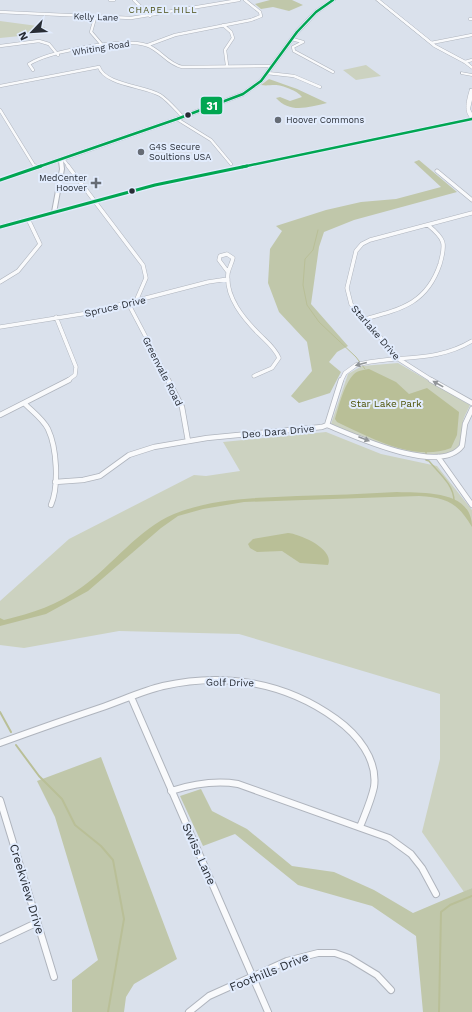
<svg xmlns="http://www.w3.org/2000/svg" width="472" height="1012" viewBox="0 0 472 1012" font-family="'Work Sans',sans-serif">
<rect width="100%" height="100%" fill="#dae1ec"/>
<!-- green -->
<path fill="#ccd2c0" d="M0,21L45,27L40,34L0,38Z
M366,65L381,76L356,80L343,70Z
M398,363L470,405C468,410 464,416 463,422C462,432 464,440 457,448C434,471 356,434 331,424L348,374L362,366Z
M326,432L381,454L437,466L472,510V888L464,892L422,832L440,759V694L239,634L119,631L24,648L0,645V601L69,539L194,475L206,476L240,471L223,442Z"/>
<!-- forest -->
<path fill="#c0c7aa" d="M270,0H292L303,5L289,11L273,7L261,9L255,4Z
M269,79L297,89L327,103C309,107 290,114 276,98L280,97L290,101L302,97C298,91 282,85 275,85C269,85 267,86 261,85Z
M419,160L457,192L354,220L324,232L319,247L311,304L348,346L337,352L329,362L341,372L330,393L299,403L291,396L312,371L307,342L279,312L268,283L270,249L282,231L276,226L326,210L361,202L396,199L441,187L414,162Z
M101,757L177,959L134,984L126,997L124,1012H72V980L98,960L55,817L37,781Z
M201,789L212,811L247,829L292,866L334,872L374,890L413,913L472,888V1012H423L416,936L372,906L298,885L235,834L203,846L180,796Z"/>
<!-- water -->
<path fill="#b9bf97" d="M369,369L396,382L409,394L427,388L459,412L457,435L451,448C414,462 371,438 337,422L335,419C339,406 344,384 354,374C358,370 364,370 369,369Z
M397,492C424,493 472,490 472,527C457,502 447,498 419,496L244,502L203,509L178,516L161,528L88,591L46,614L0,626V618L4,620C32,613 58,605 82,587C113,565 138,529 174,514C213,498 256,498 297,496C330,495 364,494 397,492Z
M288,533C300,534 335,549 328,565L300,563L282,551L257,552L250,548L248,544L253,539Z"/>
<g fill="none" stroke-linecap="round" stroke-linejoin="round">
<!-- stream-far2 -->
<path stroke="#b9bf97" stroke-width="1" d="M318,230L313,250L305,259L303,285L307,305L319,322L356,357L365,369"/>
<!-- stream-far1 -->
<path stroke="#b9bf97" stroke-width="1.5" d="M426,452V460L429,461C439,473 454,485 454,501"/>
<!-- stream -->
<path stroke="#b9bf97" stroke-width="2" d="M0,712L11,732
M16,745L39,776L62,799L75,825L101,846L113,860L124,919L108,1012
M439,1012L441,912L450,905L472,896"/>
<!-- minor-far3 casing -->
<g stroke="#afb4bd" stroke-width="3.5">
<path id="minor-far3" d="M110,0H114
M134,0L150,16
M0,12L131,18L239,0
M95,18L91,32L103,46
M470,19H472
M223,25L231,32L233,38L225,50L227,65
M292,39L303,42L293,47L294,51L333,72
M431,43L472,35
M148,45L175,35L251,20L261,16L260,12L245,0
M0,46L39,41L49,44L58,55
M465,62L472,60
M33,70L29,64C50,51 122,38 146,45C160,49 167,64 182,67L271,66
M267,73L294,76L320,87
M0,86L99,67C105,85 145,86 160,95C168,100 176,110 183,117
M0,110L35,167
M177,119L211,140L231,164
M63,159L69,167"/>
</g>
<!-- minor-far2 casing -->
<g stroke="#afb4bd" stroke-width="4.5">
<path id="minor-far2" d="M35,166L36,168
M68,166L143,265L146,278L136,301
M437,171L472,200
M228,272L219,260L220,256L227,254L233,258C232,263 229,268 228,273C225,297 244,319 259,334C267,342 275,348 279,358L272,368L254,376
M0,282L18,271L40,244L28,219
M128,303L169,381
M56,317L76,367L75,375L67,381
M365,319C402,309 427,303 440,264C446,243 445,239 428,225
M0,327L88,313L208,282L228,279
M341,381L345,373L356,365C395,354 434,364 472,341
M433,381L400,360L351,304L347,288L356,251L362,244L370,240L472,213"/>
</g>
<!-- minor-far1 casing -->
<g stroke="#afb4bd" stroke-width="6">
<path id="minor-far1" d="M168,380L182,407L188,441
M431,380L472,403
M25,404C33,412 43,419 48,429C57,448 59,486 51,505
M0,415L69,380
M327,425L341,380
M438,457L472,505
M55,482L83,480L100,476L129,455L154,447L207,438L322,427L327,425C354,436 440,476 462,446L465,424L472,409"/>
</g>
<!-- minor casing -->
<g stroke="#afb4bd" stroke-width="8">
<path id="minor" d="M131,697L268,1012
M0,743C33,731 67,719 100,708C121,701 142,691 163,686C224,672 285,682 336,719C357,734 378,759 374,787C371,801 365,814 360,827
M171,791C193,784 214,780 238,784L389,838L411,854L422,868L436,894
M0,800L54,977
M0,940L36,923
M189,1012L209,996L287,961L318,953H335L349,958L377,975L391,990"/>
</g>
<!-- tertiary casing -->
<g stroke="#afb4bd" stroke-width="2">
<path id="tertiary" d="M331,0H335L317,13L298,33L262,82L244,95L178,120L63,160L64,169L56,213L52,212L60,169L59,161L0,181V179L176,118L242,93L260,80L296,31L315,11Z"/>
</g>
<!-- secondary casing -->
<g stroke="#afb4bd" stroke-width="1">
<path id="secondary" d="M376,0H380L436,45L466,61L472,66V69L464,63L434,47Z
M461,72L472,74V76L461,74Z
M470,89H472V100L470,109L472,113V119C463,113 467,99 470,89Z"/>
</g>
<!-- primary casing -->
<g stroke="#a2acbb" stroke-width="1">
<path id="primary" d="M472,118V120L156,186L0,229V225L155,184Z"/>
</g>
<!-- minor-far3 -->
<use href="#minor-far3" stroke="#f9fafc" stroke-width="2.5"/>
<!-- minor-far2 -->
<use href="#minor-far2" stroke="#f9fafc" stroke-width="3.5"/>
<!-- minor-far1 -->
<use href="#minor-far1" stroke="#f9fafc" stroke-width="4.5"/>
<!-- minor -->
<use href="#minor" stroke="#f9fafc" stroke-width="6"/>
<!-- tertiary -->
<use href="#tertiary" fill="#f9fafc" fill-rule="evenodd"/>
<!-- secondary -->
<use href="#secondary" fill="#f9fafc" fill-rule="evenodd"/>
<!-- primary -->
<use href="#primary" fill="#e5eaf1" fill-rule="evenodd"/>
<!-- bus-1-far1 casing -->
<g stroke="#e2ecfd" stroke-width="4.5">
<path id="bus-1-far1" d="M38,167L177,119L243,94L261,81L297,32L316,12L333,0
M242,167L472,119"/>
</g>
<!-- bus-1 casing -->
<g stroke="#e2ecfd" stroke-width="5.5">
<path id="bus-1" d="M0,180L41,166
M0,227L155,185L247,166"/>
</g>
<!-- bus-1-far1 -->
<use href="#bus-1-far1" stroke="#00a651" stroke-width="2.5"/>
<!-- bus-1 -->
<use href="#bus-1" stroke="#00a651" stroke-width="3"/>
</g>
<!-- one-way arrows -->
<defs><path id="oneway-solid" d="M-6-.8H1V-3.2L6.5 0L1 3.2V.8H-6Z"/></defs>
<g fill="#909498">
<use href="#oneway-solid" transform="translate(361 364) rotate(165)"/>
<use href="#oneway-solid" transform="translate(438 384) rotate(-151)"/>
<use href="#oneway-solid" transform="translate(364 439) rotate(21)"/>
</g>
<!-- markers -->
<g fill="#282d35" stroke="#e2ecfd" stroke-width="1.5">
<circle cx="188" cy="115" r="3.5"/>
<circle cx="132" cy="191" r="3.5"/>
</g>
<g fill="#666c75" stroke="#e2ecfd" stroke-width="1.5">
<circle cx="278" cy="120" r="4"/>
<circle cx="141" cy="152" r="4"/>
<path d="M94 177h4v4h4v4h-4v4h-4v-4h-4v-4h4z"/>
</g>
<g text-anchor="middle" stroke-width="4" stroke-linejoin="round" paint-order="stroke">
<!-- far-neighbourhood labels -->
<g font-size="9" letter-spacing="1" fill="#4c5015" stroke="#e2ecfd">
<text x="163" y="13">CHAPEL HILL</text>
</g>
<!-- far-street labels -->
<g font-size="9" fill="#282d35" stroke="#e2ecfd">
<text transform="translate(96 17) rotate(2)" y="3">Kelly Lane</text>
<text transform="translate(101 48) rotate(-9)" y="3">Whiting Road</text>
</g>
<!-- far-poi labels -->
<g font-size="9" fill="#282d35" stroke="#e2ecfd" text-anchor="start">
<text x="286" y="123">Hoover Commons</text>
<text x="149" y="150">G4S Secure<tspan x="149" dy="10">Soultions USA</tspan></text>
<text x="87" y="181" text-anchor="end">MedCenter<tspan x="87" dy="10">Hoover</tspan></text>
</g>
<!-- street labels -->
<g font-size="10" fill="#282d35" stroke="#e2ecfd">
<text transform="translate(115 306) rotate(-13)" y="4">Spruce Drive</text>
<text transform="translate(376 332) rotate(49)" y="4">Starlake Drive</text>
<text transform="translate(163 371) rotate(63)" y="4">Greenvale Road</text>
<text transform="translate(278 431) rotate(-5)" y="4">Deo Dara Drive</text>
<text transform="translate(230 682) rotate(1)" y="4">Golf Drive</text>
</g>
<!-- park labels -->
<g font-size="10" fill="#4d5206" stroke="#e2ecfd">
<text x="386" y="407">Star Lake Park</text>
</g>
<!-- near-street labels -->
<g font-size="12" fill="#282d35" stroke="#e2ecfd">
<text transform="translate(199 854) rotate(66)" y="4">Swiss Lane</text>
<text transform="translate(27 889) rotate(73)" y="4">Creekview Drive</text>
<text transform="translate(269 972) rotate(-22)" y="4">Foothills Drive</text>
</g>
</g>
<rect stroke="#e2ecfd" stroke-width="1.5" x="200" y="96" width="23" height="19" rx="4" fill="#00a651"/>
<g font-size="11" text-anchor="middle" font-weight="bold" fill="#fff">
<text x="212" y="110">31</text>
</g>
<!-- north arrow -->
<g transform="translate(32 32) rotate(245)" stroke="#e2ecfd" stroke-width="3" paint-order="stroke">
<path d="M0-3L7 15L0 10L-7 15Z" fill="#282d35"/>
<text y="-6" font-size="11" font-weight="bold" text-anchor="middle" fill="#282d35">N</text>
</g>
</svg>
